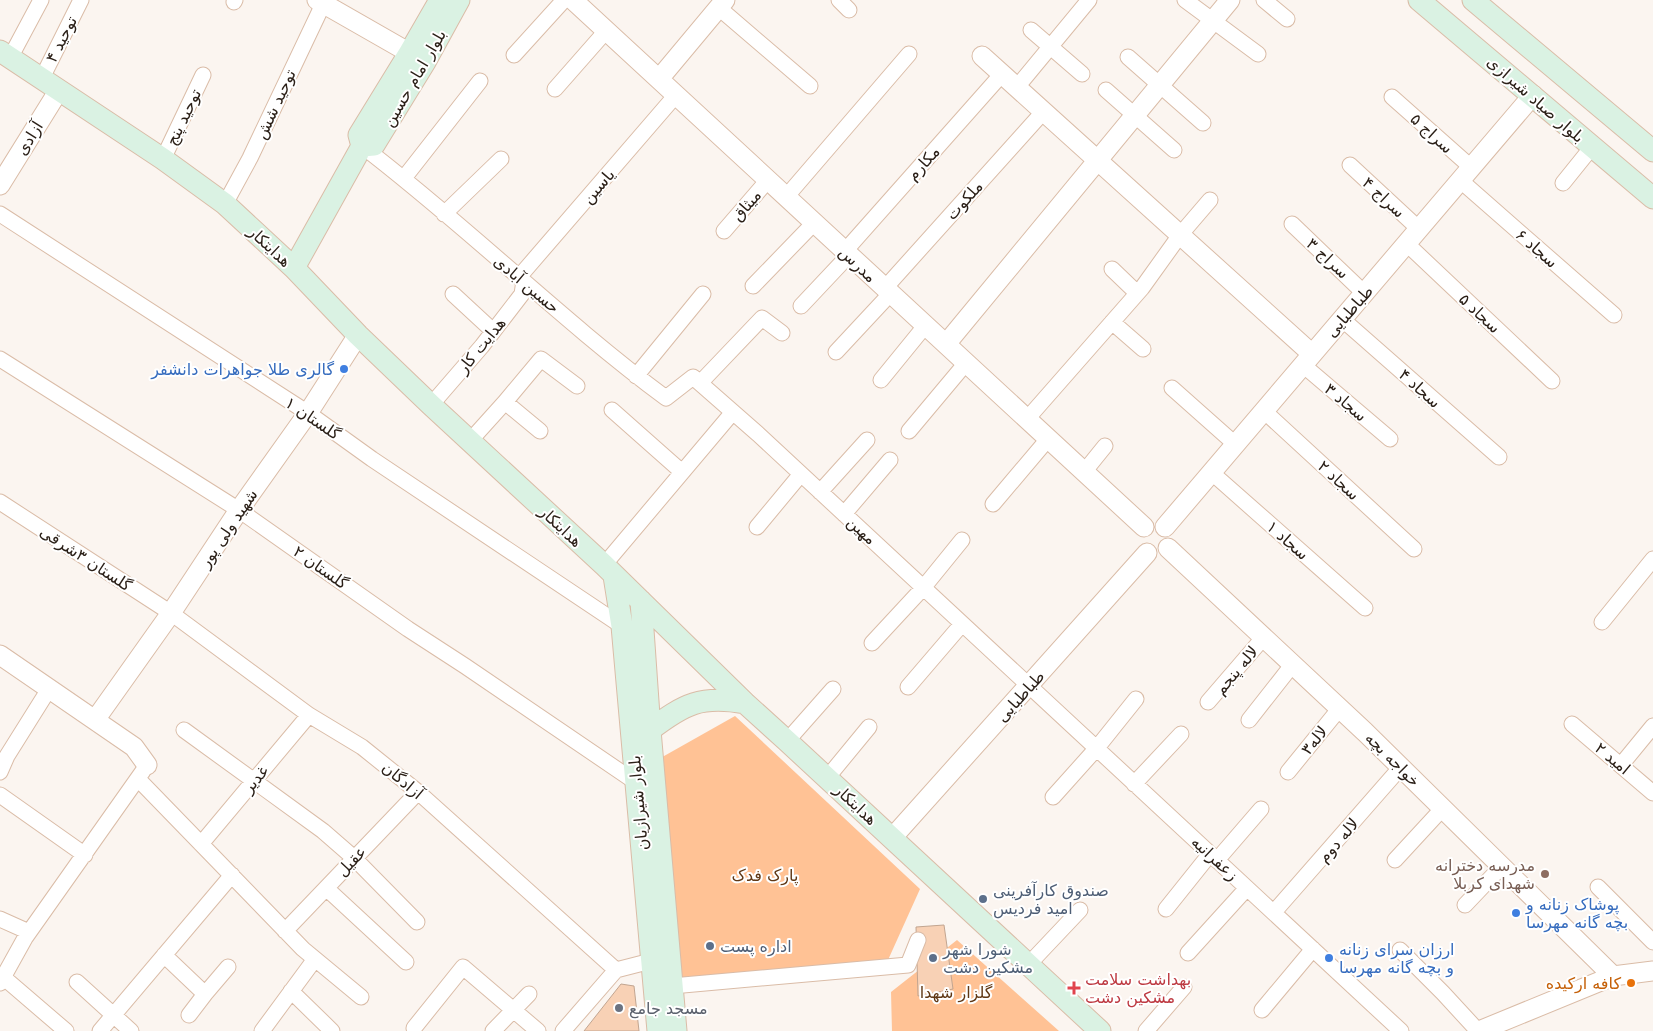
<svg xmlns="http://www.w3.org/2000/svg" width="1653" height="1031" viewBox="0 0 1653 1031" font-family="'DejaVu Sans','Noto Naskh Arabic',sans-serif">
<rect width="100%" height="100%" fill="#fbf5f0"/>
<!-- green -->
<path fill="#ffc295" d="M735,716L920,889L888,960L681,979L657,760Z
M957,940L1059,1031H892L891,992Z"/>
<!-- building -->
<path fill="#f8d1b5" stroke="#c2a590" d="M944,925L953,989L918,996L916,927Z
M621,984L634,986L639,1031H584Z"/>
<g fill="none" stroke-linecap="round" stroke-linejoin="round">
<!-- minor casing -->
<g stroke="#dabca7" stroke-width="17">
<path id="minor" d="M839,0L849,10
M1185,0L1258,54
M1264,0L1287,19
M234,2L235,0
M719,8L810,86
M1031,30L1082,74
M514,55L564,0
M1128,57L1203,123
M10,58L41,0
M42,78L81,0
M1017,87L1089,0
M555,89L606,31
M1106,90L1174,150
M1392,97L1472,168
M362,146C467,226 561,320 666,398L693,377L758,434L1401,1031
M163,159L203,75
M1350,165L1419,229
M404,178L480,81
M1461,181L1614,315
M1563,183L1592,147
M786,197L909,54
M225,204L250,158L325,0
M0,214L308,413L372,459L622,626
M444,214L501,159
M1292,224L1364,293
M724,231L768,180
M1407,244L1552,381
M845,251L1002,74
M1112,269L1137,293
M519,277L676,95
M753,286L814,223
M885,288L1044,111
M453,294L493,331
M801,306L849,255
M1342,319L1499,457
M1112,322L1143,349
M836,352L891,293
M0,359L239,510L408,629L465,666L637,783
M1303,365L1390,439
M636,376L703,294
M881,380L925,326
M700,383L762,318L782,333
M1172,388L1235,444
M505,402L541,359L577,386
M431,405L482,346L522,294L524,281
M612,410L682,472
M1264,411L1414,549
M1027,419L1142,288L1180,235L1210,200
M909,431L966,363
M469,442L505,402L540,431
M1084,472L1105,446
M1211,472L1365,608
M820,492L867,440
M0,502L171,613L309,715L362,747L418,792L616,970
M993,504L1048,439
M844,514L890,460
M757,527L801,474
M604,565L733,412
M1602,622L1653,559
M872,643L923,588L962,540
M908,687L962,624
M1208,702L1264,637
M1249,720L1293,664
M1572,724L1653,793
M184,730L323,831L354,858L417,922
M787,741L833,689
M1621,765L1653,726
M0,772L7,756L49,689
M1288,772L1340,708
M827,778L869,727
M138,779L303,949L361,997
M1134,784L1181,734
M0,795L85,855
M1053,797L1096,749L1136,699
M201,844L309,715
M1217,860L1261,809
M1395,860L1443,808
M1598,887L1653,942
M326,888L406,962
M1465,905L1502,866
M1166,909L1210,854
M1274,912L1401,767
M0,919L29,932
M285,931L418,792
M1400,950L1443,993L1478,1031
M1188,953L1247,888
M164,955L205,994L228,967
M1028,965L1080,910
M3,977L66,1031
M77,982L131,1031
M0,983L25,938L143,771
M672,986L908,965L918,940
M291,991L332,1031
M1262,1010L1313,949
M189,1015L205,994
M414,1028L463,967L538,1031
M100,1031L232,875
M262,1031L315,959
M493,1031L529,994
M563,1031L616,970L651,961
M1146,1031L1184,987"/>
</g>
<!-- tertiary casing -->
<g stroke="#dabca7" stroke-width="21">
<path id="tertiary" d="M317,0L422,60
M573,0L1144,527
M982,56L1312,354
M659,79L725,0
M0,185L59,90
M946,344L1230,0
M1165,527L1533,95
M1168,548L1365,732L1613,976
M0,655L134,747L147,765
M95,720L171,613L239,510L308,413L358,335
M892,838L1147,553
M1479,1031L1613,976L1653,971"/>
</g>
<!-- secondary casing -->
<g stroke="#dabca7" stroke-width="23">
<path id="secondary" d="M1419,0L1653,198
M1473,0L1653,151
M0,51L163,159L225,204L294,268L358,335L431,405L604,565L745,703L787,741L1100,1031
M362,146L374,145L425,62L459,0
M294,268L362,146L359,135L410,52L440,0
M614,576L622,626L658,1031
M641,601L650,730L676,1031
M650,730C684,704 701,695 745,703"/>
</g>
<!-- minor -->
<use href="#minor" stroke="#fff" stroke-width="15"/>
<!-- tertiary -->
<use href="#tertiary" stroke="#fff" stroke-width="19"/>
<!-- secondary -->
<use href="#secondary" stroke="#daf2e3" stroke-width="21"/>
</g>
<!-- markers -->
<g fill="#3f7fe0" stroke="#fff" stroke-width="2">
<circle cx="344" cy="369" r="5"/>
<circle cx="1516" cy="913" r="5"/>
<circle cx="1329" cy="958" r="5"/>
</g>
<circle fill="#8d6e63" stroke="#fff" stroke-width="2" cx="1545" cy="874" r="5"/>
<g fill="#5c6f8a" stroke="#fff" stroke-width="2">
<circle cx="983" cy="899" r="5"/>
<circle cx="710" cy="946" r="5"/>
<circle cx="933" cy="958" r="5"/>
</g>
<circle fill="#e8710a" stroke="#fff" stroke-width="2" cx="1631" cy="983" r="5"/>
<path fill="#e0444e" stroke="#fff" stroke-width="2" d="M1071.5 980.5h5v5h5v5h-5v5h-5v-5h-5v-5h5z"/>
<circle fill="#6b7280" stroke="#fff" stroke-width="2" cx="619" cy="1008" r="5"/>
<g text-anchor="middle" stroke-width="4" stroke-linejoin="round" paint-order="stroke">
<!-- street labels -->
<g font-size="16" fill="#2b2018" stroke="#fff">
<text transform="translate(61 39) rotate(-63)" y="6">توحید ۴</text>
<text transform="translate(414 78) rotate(-60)" y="6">بلوار امام حسین</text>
<text transform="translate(1536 99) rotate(41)" y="6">بلوار صیاد شیرازی</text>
<text transform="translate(275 104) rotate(-65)" y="6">توحید شش</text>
<text transform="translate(183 117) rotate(-64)" y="6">توحید پنج</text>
<text transform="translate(1432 133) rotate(42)" y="6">سراج ۵</text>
<text transform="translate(29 138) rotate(-58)" y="6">آزادی</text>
<text transform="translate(923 163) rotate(-48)" y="6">مکارم</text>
<text transform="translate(598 186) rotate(-49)" y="6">یاسین</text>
<text transform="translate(1384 197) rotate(43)" y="6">سراج ۴</text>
<text transform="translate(964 200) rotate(-48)" y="6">ملکوت</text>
<text transform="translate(746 205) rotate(-49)" y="6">میثاق</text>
<text transform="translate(270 246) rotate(43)" y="6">هدایتکار</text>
<text transform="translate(1537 248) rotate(41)" y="6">سجاد ۶</text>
<text transform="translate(1328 258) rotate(43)" y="6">سراج ۳</text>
<text transform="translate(858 264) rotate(43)" y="6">مدرس</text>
<text transform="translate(527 284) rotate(40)" y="6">حسین آبادی</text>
<text transform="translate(1349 311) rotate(-49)" y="6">طباطبایی</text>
<text transform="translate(1480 313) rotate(43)" y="6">سجاد ۵</text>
<text transform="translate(481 345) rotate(-51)" y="6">هدایت کار</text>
<text transform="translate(1420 388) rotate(42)" y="6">سجاد ۴</text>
<text transform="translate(1346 402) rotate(40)" y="6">سجاد ۳</text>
<text transform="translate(313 418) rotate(34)" y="6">گلستان ۱</text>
<text transform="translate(1339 480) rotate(43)" y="6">سجاد ۲</text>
<text transform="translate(561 526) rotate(43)" y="6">هدایتکار</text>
<text transform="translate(228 528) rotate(-56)" y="6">شهید ولی پور</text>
<text transform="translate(862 530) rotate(43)" y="6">مهین</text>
<text transform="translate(1288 540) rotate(41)" y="6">سجاد ۱</text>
<text transform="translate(86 558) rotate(33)" y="6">گلستان ۳شرقی</text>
<text transform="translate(321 567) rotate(35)" y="6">گلستان ۲</text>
<text transform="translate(1236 670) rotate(-50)" y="6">لاله پنجم</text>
<text transform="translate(1020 696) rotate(-48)" y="6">طباطبایی</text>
<text transform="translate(1314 740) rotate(-51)" y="6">لاله۳</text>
<text transform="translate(1613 758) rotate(40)" y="6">امید ۲</text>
<text transform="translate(1393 759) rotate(45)" y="6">خواجه بچه</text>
<text transform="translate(255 779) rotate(-50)" y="6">غدیر</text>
<text transform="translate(403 780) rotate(40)" y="6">آزادگان</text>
<text transform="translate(638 803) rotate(-95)" y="6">بلوار شیرازیان</text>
<text transform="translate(856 804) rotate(43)" y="6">هدایتکار</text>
<text transform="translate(1338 840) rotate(-49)" y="6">لاله دوم</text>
<text transform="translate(1215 858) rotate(43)" y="6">زعفرانیه</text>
<text transform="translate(351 861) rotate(-47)" y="6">عقیل</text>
</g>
<!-- shop labels -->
<g font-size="16" fill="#366cbe" stroke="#fff" text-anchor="start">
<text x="334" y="375" text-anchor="end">گالری طلا جواهرات دانشفر</text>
<text x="1526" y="910">پوشاک زنانه و<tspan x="1526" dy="18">بچه گانه مهرسا</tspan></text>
<text x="1339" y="955">ارزان سرای زنانه<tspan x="1339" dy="18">و بچه گانه مهرسا</tspan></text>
</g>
<!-- education labels -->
<g font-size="16" fill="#785e54" stroke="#fff" text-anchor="end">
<text x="1535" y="871">مدرسه دخترانه<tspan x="1535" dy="18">شهدای کربلا</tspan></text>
</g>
<!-- park labels -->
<g font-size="16" fill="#603815" stroke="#fff">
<text x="765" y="881">پارک فدک</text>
<text x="956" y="998">گلزار شهدا</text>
</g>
<!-- service labels -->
<g font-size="16" fill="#4e5e75" stroke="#fff" text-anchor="start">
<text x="993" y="896">صندوق کارآفرینی<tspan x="993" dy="18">امید فردیس</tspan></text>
<text x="720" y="952">اداره پست</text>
<text x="943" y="955">شورا شهر<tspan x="943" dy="18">مشکین دشت</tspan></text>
</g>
<!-- health labels -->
<g font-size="16" fill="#be3a42" stroke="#fff" text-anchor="start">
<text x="1085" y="985">بهداشت سلامت<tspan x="1085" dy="18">مشکین دشت</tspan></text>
</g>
<!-- food labels -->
<g font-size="16" fill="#c56008" stroke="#fff" text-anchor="end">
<text x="1621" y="989">کافه ارکیده</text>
</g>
<!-- worship labels -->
<g font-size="16" fill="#5b616d" stroke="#fff" text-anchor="start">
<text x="629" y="1014">مسجد جامع</text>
</g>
</g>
</svg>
